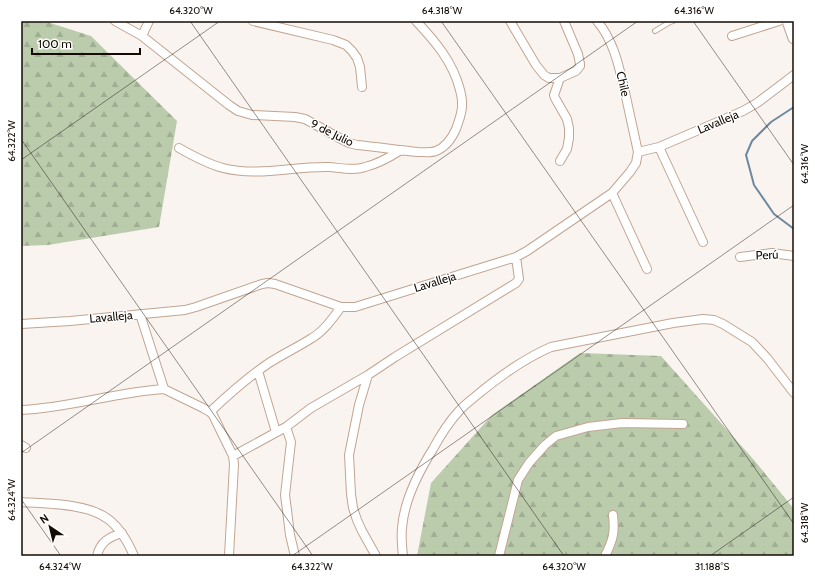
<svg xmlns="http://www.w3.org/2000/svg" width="815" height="577" viewBox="0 0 815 577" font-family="Cabin,sans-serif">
<defs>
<pattern id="forest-firs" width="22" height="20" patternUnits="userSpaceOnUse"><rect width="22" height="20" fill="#bbccad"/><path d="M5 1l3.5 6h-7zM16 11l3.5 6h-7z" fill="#a0ae93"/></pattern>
</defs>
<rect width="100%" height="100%" fill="#faf4f0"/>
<!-- forest -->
<path fill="url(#forest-firs)" d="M21,21H44L91,36L177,121L159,227L48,245L21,246Z
M580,353L661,356L754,460L794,509V556H417L431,483L492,415Z"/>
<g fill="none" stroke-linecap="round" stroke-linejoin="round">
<!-- stream -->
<path stroke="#6d899e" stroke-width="2" d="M794,107L771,122L752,141L746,155L754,185L774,214L794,229"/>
<!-- service casing -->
<g stroke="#c1a592" stroke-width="6">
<path id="service" d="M655,31L670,22L673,21"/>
</g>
<!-- minor casing -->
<g stroke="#c1a592" stroke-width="10">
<path id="minor" d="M115,21L142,36
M149,21L142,36L229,105L238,111L252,115L295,117L305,119L343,140L349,143L357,145C377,147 398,150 418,152C424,152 431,153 436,151C446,147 452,138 456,129C459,120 463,112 462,102C462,98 461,94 460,90C453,62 435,41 416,21
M253,21L333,40L346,45L352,51L357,58L360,67L362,87
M510,21L536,65L544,75L549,78H560L576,71L580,66V64L578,54L564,21
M597,21C615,42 620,71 626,97C630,115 634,133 638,152
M732,36L779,21
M560,78L554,95L555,98L567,119L569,128V138L567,149L560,161
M659,147L703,242
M179,148C193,156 208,164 223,168C258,177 294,166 329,167C341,168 354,171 365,167C378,164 390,157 401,150
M612,193L647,269
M740,257L772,253L794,256
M140,314L164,389L203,408L210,412
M21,324L70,321L185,310L196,307L262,284L268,283L275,284L341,307H355L516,257L527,251L612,193L630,172L636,163L638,152L659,147L743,111L757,103L794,75
M258,371L276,432
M368,375L359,405L349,455L351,494L353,508L357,520L362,531L376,556
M21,410C69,408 116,392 164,389
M286,427L291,442L285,495L287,510L290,535L295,556
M21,445L26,448
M233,456L286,427L311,408L368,375L395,357L516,283L519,279L516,257
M21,502C47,504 87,503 108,519C120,528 128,542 134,556
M97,556C100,542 109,537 122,533
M229,556L234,464L233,456L213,415L210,412C228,395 248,377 269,363C283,354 298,347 312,338C324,331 333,318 341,307
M403,556C402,547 401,537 402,528C404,500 418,473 433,449C440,436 448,423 459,411C464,405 471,400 477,395C500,376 523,359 551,347L673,323L703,319L714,320L723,324L752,342L767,358L794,393
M499,556L518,480L529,463L545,445L556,436L588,427L622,423L683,424
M605,556C613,540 615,533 613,515"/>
</g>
<!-- secondary casing -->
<g stroke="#c1a592" stroke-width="13">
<path id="secondary" d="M788,21L794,38"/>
</g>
<!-- service -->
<use href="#service" stroke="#fff" stroke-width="4"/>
<!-- minor -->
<use href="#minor" stroke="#fff" stroke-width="8"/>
<!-- secondary -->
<use href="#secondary" stroke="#fff" stroke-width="11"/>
</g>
<!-- ticks -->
<path fill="none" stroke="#140b05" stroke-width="1" stroke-opacity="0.45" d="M190,21L564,556M441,21L794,524M693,21L794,165M21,139L313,556M21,160L220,21M21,453L638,21M21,499L61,556M292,556L794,205M710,556L794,497"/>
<g text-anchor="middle" stroke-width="3" stroke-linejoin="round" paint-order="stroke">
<!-- street labels -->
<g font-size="12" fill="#140b05" stroke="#fff">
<text transform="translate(623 84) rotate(77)" y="4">Chile</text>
<text transform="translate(718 122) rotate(-23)" y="4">Lavalleja</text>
<text transform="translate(332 133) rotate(26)" y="4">9 de Julio</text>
<text transform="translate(767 255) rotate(-2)" y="4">Perú</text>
<text transform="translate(435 282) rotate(-17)" y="4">Lavalleja</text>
<text transform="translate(111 317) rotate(-5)" y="4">Lavalleja</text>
</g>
</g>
<!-- border -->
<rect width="815" height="577" fill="none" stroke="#ffffff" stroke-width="44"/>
<!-- north arrow -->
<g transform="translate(50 527) rotate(325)" stroke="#ffffff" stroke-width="3" paint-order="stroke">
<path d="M0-3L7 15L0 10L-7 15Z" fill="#140b05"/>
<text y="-6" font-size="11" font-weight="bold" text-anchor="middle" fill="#140b05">N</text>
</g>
<!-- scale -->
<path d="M32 48v6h108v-6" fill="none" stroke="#140b05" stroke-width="2"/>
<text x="38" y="48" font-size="12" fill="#140b05" stroke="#ffffff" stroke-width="3" paint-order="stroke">100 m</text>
<rect x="22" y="22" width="771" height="533" fill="none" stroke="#140b05" stroke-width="1.5"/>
<g font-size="10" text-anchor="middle" fill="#140b05">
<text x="191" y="14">64.320°W</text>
<text x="442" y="14">64.318°W</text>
<text x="694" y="14">64.316°W</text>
<text transform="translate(11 141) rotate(-90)" y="4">64.322°W</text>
<text transform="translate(804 164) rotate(-90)" y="4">64.316°W</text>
<text transform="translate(11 500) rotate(-90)" y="4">64.324°W</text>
<text transform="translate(804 523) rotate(-90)" y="4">64.318°W</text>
<text x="60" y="570">64.324°W</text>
<text x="312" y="570">64.322°W</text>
<text x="564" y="570">64.320°W</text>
<text x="712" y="570">31.188°S</text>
</g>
</svg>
